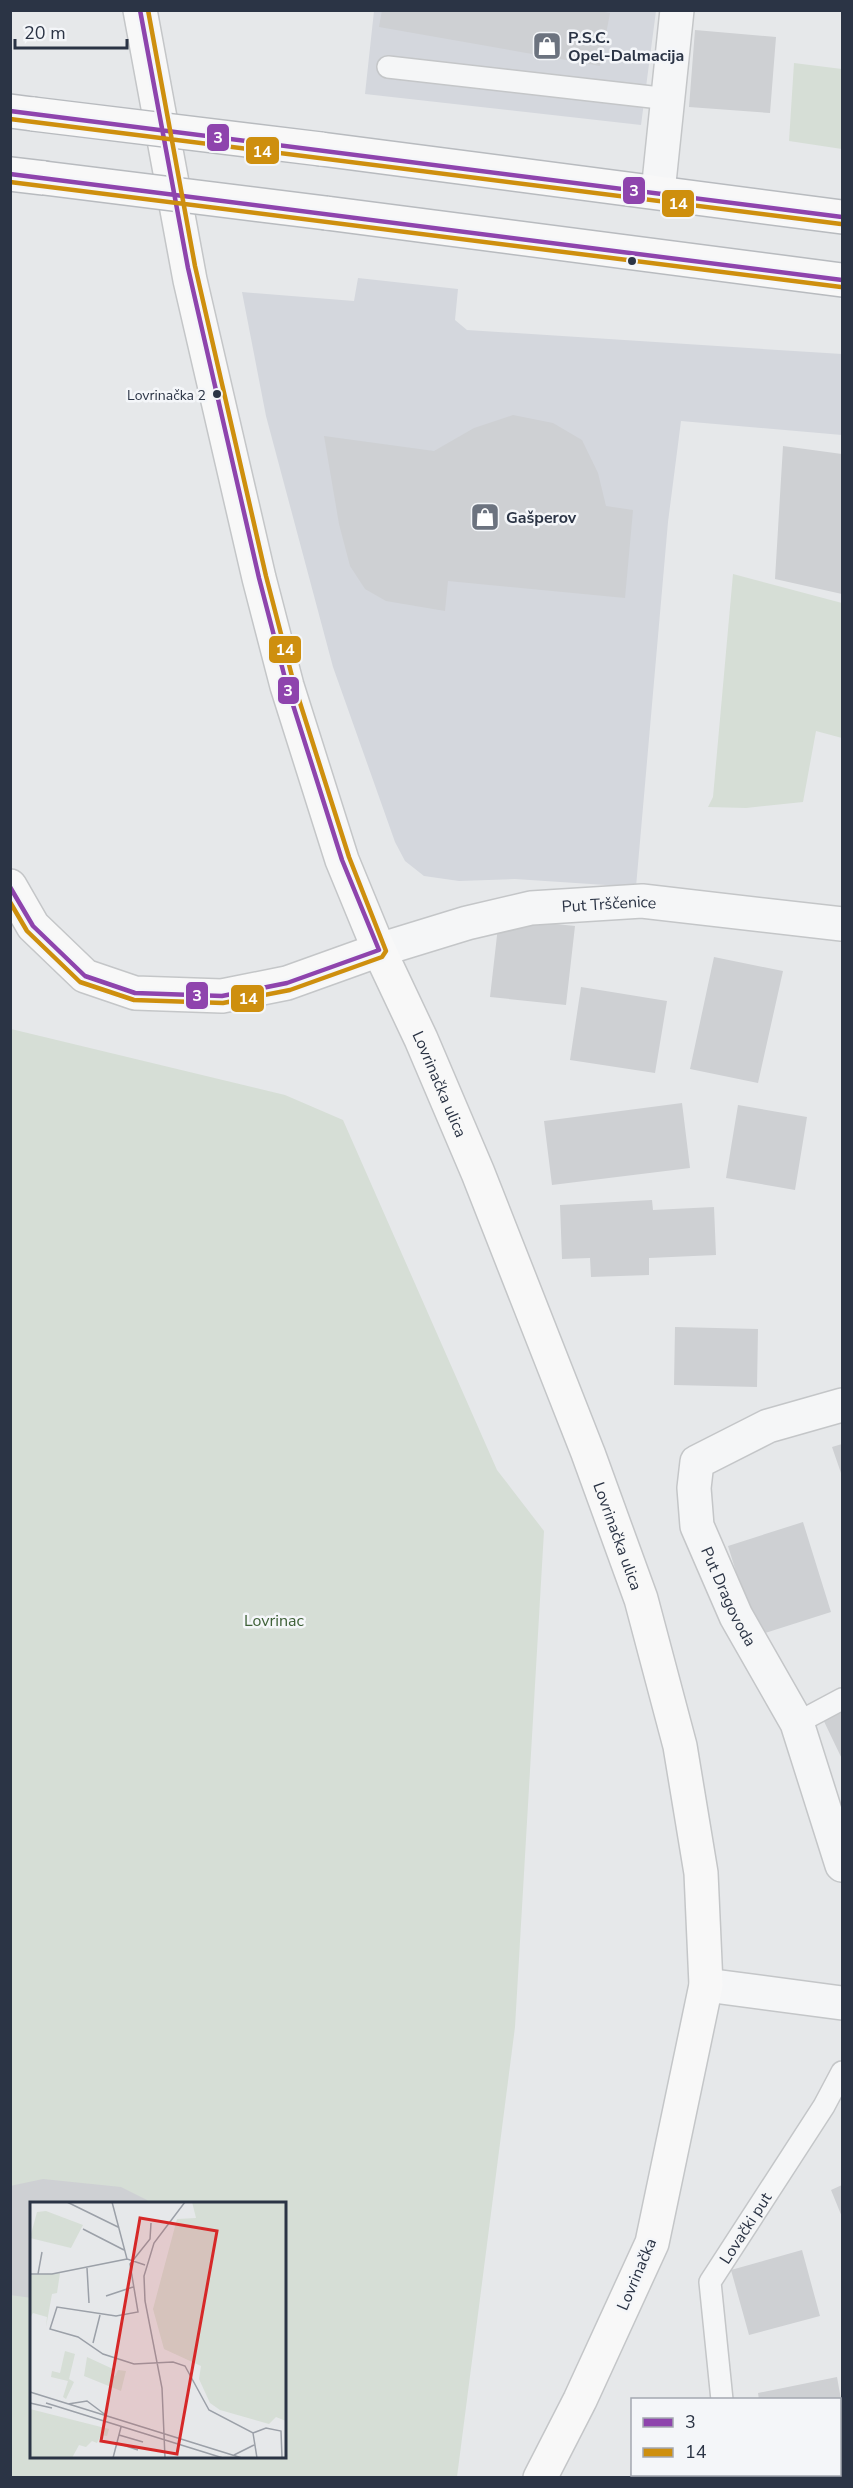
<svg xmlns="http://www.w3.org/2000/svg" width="853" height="2488" viewBox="0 0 853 2488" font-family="'Nunito Sans',sans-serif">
<rect width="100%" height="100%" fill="#e6e8ea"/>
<!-- built -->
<path fill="#d4d7dd" d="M374,11H656L641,125L365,94Z
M358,278L458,289L455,320L467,330L842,354V435L681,421L668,522L636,887L515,879L459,881L424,876L405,861L395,842L333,667L266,416L242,292L354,301Z"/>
<!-- green -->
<path fill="#d6ded6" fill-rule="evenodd" d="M794,63L842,69V149L789,141Z
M733,574L842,603V738L816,731L803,802L746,808L708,807L713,797Z
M11,1029L285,1095L343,1120L497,1470L544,1531L515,2027L457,2477L11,2478ZM32,2203H285V2456H32Z"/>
<!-- building -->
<path fill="#ced0d3" d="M382,10H594L610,13L600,66L379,27Z
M695,30L776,37L770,113L689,107Z
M513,415L553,423L582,440L598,473L606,506L633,510L625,598L448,581L445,611L386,601L365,589L350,566L339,524L324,436L434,451L474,428Z
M783,446L842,454V594L775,579Z
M499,918L575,926L566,1005L490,997Z
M714,957L783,971L758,1083L690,1069Z
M581,987L667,1001L655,1073L570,1060Z
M682,1103L690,1168L552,1185L544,1121Z
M738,1105L807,1117L795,1190L726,1178Z
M652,1200L653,1210L714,1207L716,1255L649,1258V1275L591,1277L590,1258L562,1259L560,1205Z
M675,1327L758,1329L757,1387L674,1385Z
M842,1444V1476L832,1447Z
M803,1522L831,1612L756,1636L728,1546Z
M842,1703V1759L820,1713Z
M43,2179L121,2187L147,2200L149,2203H32V2298L10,2295V2186Z
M842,2185V2217L831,2190Z
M802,2250L820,2316L749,2335L731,2270Z
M837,2377L842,2405V2445H840V2400H759L758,2393Z
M631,2463L632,2474H710V2478L630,2477Z"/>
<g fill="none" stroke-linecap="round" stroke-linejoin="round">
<!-- lane casing -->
<g stroke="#c4c6c8" stroke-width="24">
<g id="lane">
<path d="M388,67L669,99"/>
<path d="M797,1723L842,1699"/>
<path id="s1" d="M722,2400L710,2282L824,2106L842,2072"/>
</g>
</g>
<!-- street casing -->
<g stroke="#c4c6c8" stroke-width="36">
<g id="street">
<path d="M658,192L677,10"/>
<path id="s2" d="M379,950L467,923L531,908L642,901L842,924"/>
<path id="s3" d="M842,1405L768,1426L697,1462L694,1488L697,1526L736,1616L797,1723L842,1865"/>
<path d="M706,1985L842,2003"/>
</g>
</g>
<!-- secondary casing -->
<g stroke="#c4c6c8" stroke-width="36">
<g id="secondary">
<path id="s4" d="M140,10L190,280L259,578L287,686L342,860L379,950L421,1039L478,1173L588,1453L641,1599L680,1746L701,1873L706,1985L652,2243L580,2400L540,2478"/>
<path d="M10,886L33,926L85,976L135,993L222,996L287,983L379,950"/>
</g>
</g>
<!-- highway casing -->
<g stroke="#b8bbbf" stroke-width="36">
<path id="highway" d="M10,111L33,114
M321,149L842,217
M10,174L44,178
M326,213L842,280"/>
</g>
<!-- lane -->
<use href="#lane" stroke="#f5f6f7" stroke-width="21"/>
<!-- street -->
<use href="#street" stroke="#f5f6f7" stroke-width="33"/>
<!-- secondary -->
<use href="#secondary" stroke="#f8f8f8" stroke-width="33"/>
<!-- highway -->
<use href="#highway" stroke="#f8f8f8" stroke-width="33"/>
<!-- highway-bridge casing -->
<g stroke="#b8bbbf" stroke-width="36" stroke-linecap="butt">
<path id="highway-bridge" d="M33,114L321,149
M44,178L326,213"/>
</g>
<!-- highway-bridge -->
<use href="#highway-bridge" stroke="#f8f8f8" stroke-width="33"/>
<!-- bus-1 casing -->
<g stroke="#f4f6f9" stroke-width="9">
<path id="bus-1" d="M10,111L842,217
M10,174L842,280
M10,887L33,926L85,976L135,993L222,996L287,983L379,950L342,860L287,686L259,578L188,268L140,10"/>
</g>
<!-- bus-2 casing -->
<g stroke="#f4f6f9" stroke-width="9">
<path id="bus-2" d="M10,119L841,224
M10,182L841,287
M10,902L27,931L80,982L134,1000L223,1003L290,990L382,957L386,951L349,857L294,684L266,576L195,266L148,10"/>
</g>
<!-- bus-1 -->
<use href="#bus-1" stroke="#8e44ad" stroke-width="4.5"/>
<!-- bus-2 -->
<use href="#bus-2" stroke="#ce8f0e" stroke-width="4.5"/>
</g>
<!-- icons -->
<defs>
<g id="shop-square" transform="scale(1.5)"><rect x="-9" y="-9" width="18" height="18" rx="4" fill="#6c737f" stroke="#f4f6f9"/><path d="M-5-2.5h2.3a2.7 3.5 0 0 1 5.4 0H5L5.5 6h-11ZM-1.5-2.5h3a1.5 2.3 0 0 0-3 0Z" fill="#fff"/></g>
</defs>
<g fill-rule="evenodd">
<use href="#shop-square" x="547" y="46"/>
<use href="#shop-square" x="485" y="517"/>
</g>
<!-- markers -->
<g fill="#2b3445" stroke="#f4f6f9" stroke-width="2">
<circle cx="632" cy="261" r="5"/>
<circle cx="217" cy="394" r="5"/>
</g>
<g text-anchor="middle" stroke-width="5" stroke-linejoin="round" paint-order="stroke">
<!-- bus labels -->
<g font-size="14" fill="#2b3445" stroke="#f4f6f9" text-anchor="end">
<text x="206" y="400">Lovrinačka 2</text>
</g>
<!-- poi labels -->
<g font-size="16" font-weight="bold" fill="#2b3445" stroke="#f4f6f9" text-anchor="start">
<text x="568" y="43">P.S.C.<tspan x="568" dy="18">Opel-Dalmacija</tspan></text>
<text x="506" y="523">Gašperov</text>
</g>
<!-- street labels -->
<g font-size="16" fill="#2b3445" stroke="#f4f6f9">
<text dy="6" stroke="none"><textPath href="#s2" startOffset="236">Put Trščenice</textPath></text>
<text dy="6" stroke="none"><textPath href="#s4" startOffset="1119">Lovrinačka ulica</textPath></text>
<text dy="6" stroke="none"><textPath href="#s4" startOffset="1605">Lovrinačka ulica</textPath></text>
<text dy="6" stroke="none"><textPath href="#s3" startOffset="298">Put Dragovoda</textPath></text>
<text dy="6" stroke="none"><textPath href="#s1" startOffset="183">Lovački put</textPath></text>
<text transform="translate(636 2274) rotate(-67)" y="6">Lovrinačka</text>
</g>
<!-- park labels -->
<g font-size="16" fill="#3f6138" stroke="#f4f6f9">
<text x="274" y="1626">Lovrinac</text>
</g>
</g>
<!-- overview -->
<g transform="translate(30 2202)">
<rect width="256" height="256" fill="#e6e8ea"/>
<path d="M162,0H256V219L246,215L239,222L190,208L180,201L169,177L171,164L134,147L123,107L147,17L166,16ZM16,9L53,23L41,46L0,36L7,10ZM30,71L27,91L22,92L16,125L17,115L3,111L0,116V73ZM35,149L45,152L39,177L44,180L36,197L33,195L38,179L21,175L22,169L30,171ZM57,155L83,167L81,172L85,174L88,168L96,169L91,189L54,174ZM0,207L79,227L77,234L71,233L67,241L62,239L56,245L49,243L42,256H0Z" fill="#d6ded6"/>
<path fill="none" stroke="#9ba0a8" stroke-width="1.5" d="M37,0L88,25M82,0L97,57L115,63M121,21L120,37L100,62L108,110L86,114L27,105L20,127L48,135L73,152L104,162L143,160L155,164L179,208L223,231L236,226L251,229L252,256M53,27L94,48M57,66L59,101M0,72H22L97,57M8,72L12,50M76,94L103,85M63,141L70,113M0,190L212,256M0,201L22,206M16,201L193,256M38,202L57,199L77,214M223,231L227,256M89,233L113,240M87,241L108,248M204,253L224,243M83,256L91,225M135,256L132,186L115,99L114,74L124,41L155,0"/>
<path fill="#d62828" fill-opacity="0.15" stroke="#d62828" stroke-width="3" d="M110,16L187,29L147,252L71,239Z"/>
<rect width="256" height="256" fill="none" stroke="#2b3445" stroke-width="3"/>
</g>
<g stroke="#f4f6f9" stroke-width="2">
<rect x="206" y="123" width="24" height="29" rx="6" fill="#8e44ad"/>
<rect x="245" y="136" width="35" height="29" rx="6" fill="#ce8f0e"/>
<rect x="622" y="176" width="24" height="29" rx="6" fill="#8e44ad"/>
<rect x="661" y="189" width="34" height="29" rx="6" fill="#ce8f0e"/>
<rect x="268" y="635" width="34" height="29" rx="6" fill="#ce8f0e"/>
<rect x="277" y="676" width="23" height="29" rx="6" fill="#8e44ad"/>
<rect x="185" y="981" width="24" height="29" rx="6" fill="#8e44ad"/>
<rect x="230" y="984" width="35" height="29" rx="6" fill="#ce8f0e"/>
</g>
<g font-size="16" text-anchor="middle" font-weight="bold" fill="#fff">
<text x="218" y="143">3</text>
<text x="262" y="157">14</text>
<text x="634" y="196">3</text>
<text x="678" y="209">14</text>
<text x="285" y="655">14</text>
<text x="288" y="696">3</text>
<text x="197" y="1001">3</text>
<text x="248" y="1004">14</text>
</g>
<!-- border -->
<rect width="853" height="2488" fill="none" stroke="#2b3445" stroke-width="24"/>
<!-- legend -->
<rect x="631" y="2398" width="210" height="78" fill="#f4f6f9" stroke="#a4a8b1" stroke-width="1.5"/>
<rect x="643" y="2418" width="30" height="9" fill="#8e44ad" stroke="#a4a8b1" stroke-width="1.5"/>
<text x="685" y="2428" font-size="18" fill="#2b3445">3</text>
<rect x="643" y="2448" width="30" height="9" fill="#ce8f0e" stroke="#a4a8b1" stroke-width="1.5"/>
<text x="685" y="2458" font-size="18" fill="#2b3445">14</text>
<!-- scale -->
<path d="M15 39v9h112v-9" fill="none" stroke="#2b3445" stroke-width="3"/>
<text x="24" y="39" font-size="18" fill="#2b3445" stroke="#f4f6f9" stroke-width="4.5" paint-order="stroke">20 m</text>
</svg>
